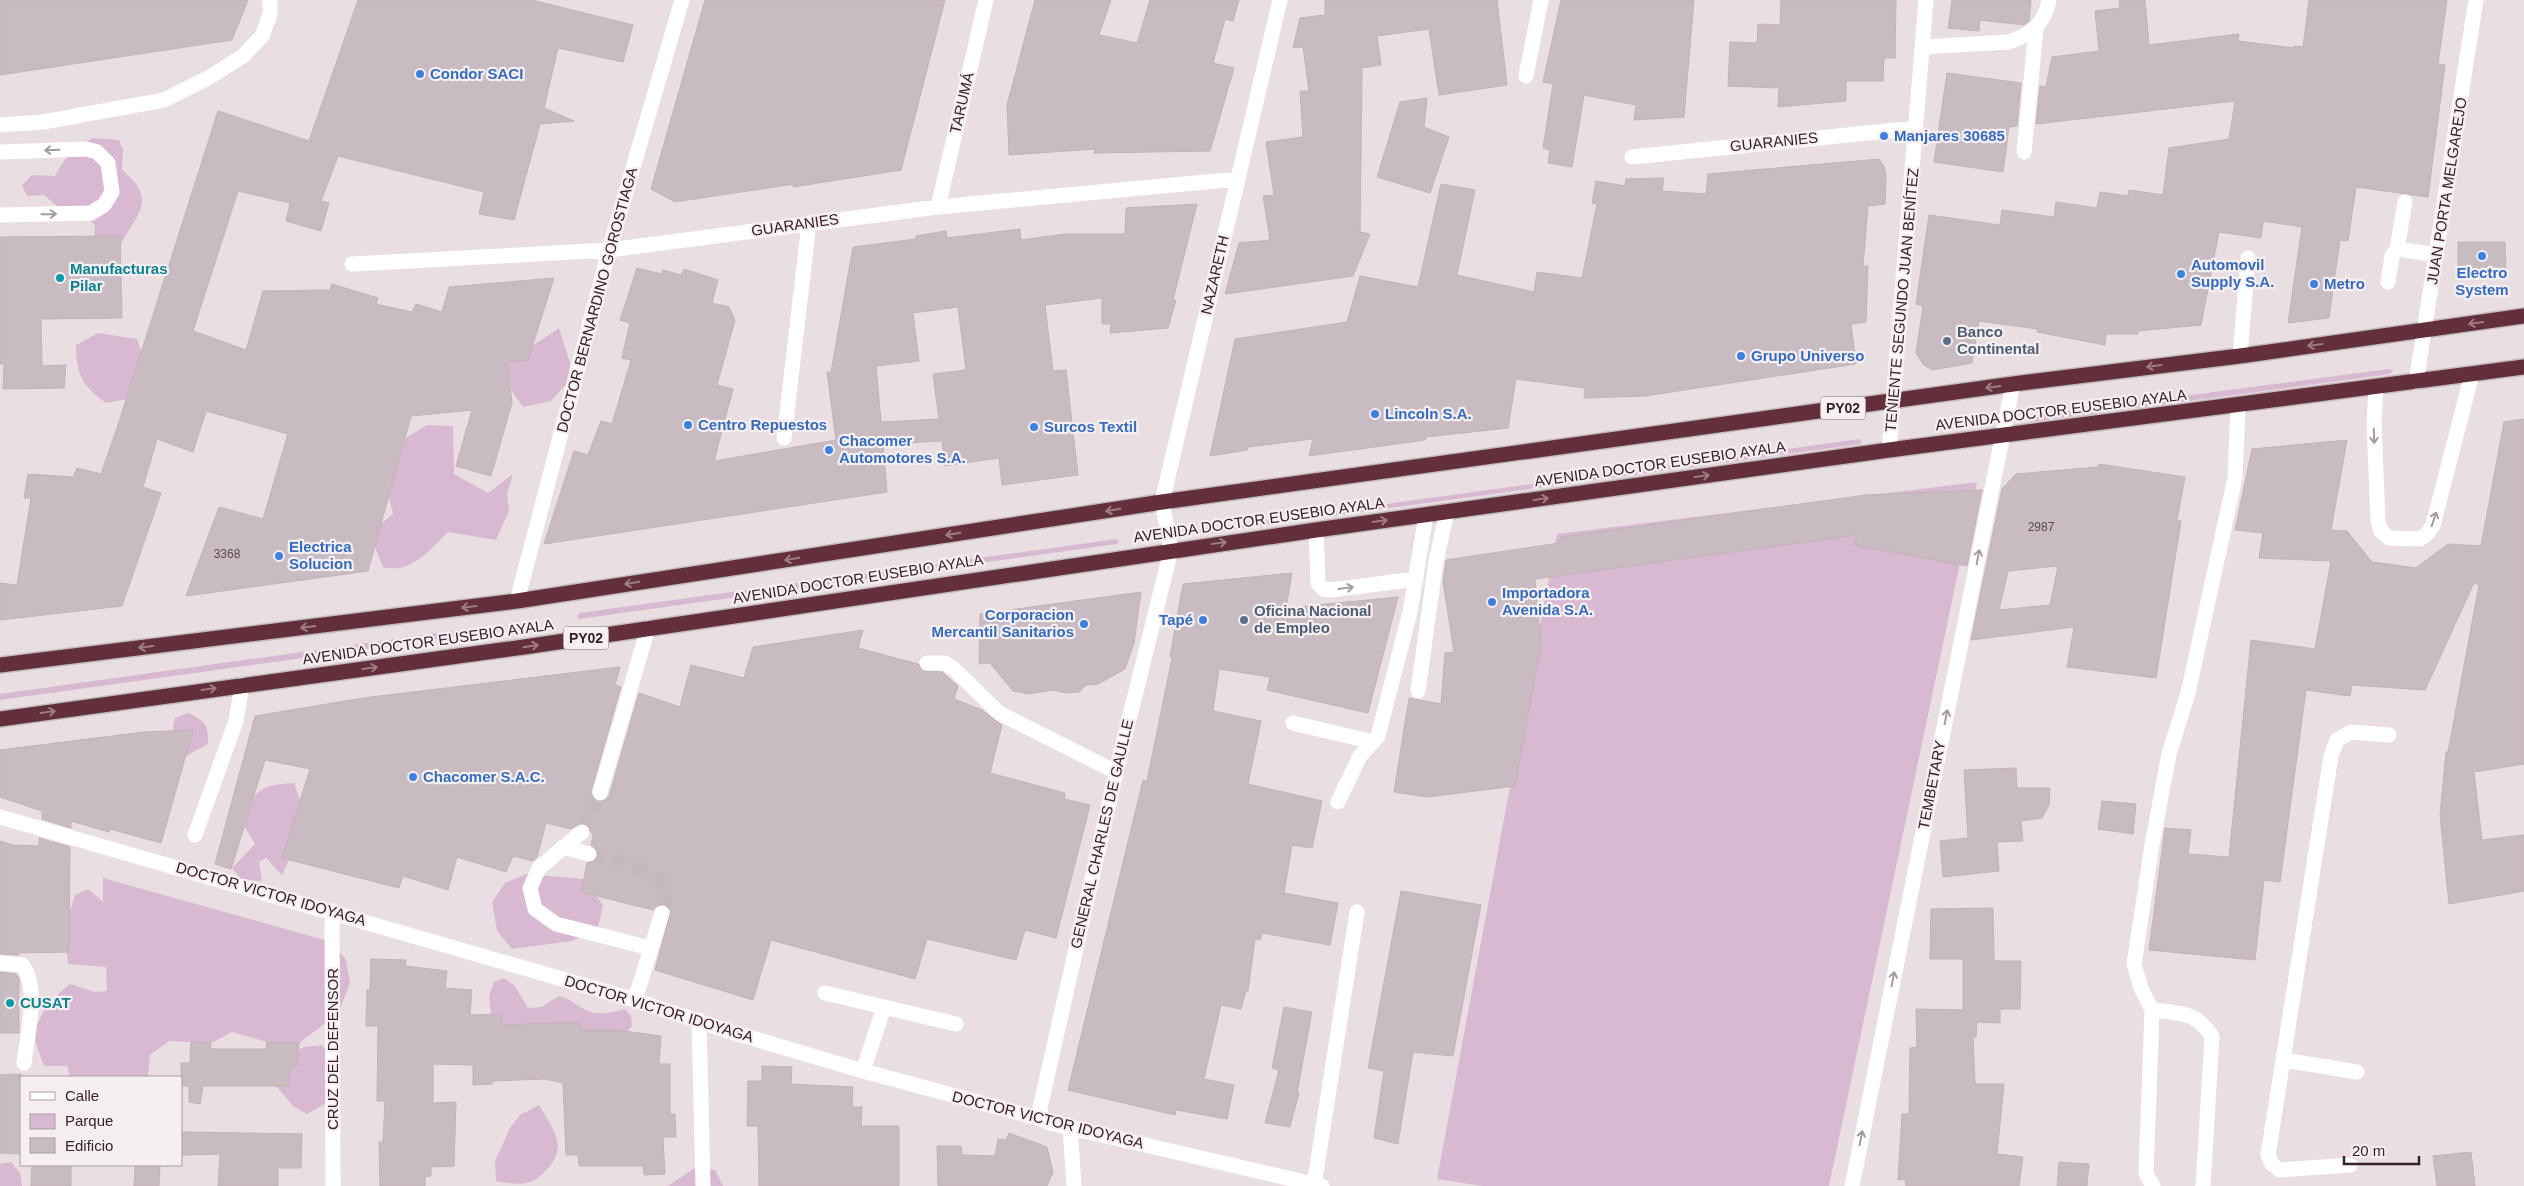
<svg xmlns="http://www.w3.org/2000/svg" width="2524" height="1186" viewBox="0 0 2524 1186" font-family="Helvetica,sans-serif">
<rect width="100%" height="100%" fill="#e9dfe3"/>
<!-- green -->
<path fill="#d9b9d1" d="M93,138L119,140L123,150L122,170C160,201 135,215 120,246L94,241L95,225L88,218L65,213L44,195L27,196L22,185L32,175L55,176C63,160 77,145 93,138Z
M559,328L570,363L568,382L551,401L523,407L511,390L507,363Z
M98,333L137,339L150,379L127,399L106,403C83,386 76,375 76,345Z
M2389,369L2393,370L2390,374L2031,422L2029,419L2032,416Z
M427,425L453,426L454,474L488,493L513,474L507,494L509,511L496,540L448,532C431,549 410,575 383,567L375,547V529L393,514L388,493L404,439Z
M1860,439L1862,442L1860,444L1200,534L1197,530Z
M1977,482L1829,1186H1482L1437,1179L1557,534Z
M1117,539L1119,542L1117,544L579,619L577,616L579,613Z
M467,629L469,631L468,635L0,700V694Z
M189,713C205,722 209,724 208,744L186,756C176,744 170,734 175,718Z
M294,783L304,812L293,852L282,875L266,858L259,862L262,881L241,879L232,868L255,844L243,824C253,791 258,785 294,783Z
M526,874L584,879L603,905L598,927L572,941L512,949L497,931L492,902L505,883Z
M103,878L332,942L346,960L350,983L338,1014L299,1043L267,1042L232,1032L211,1043L169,1041L150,1055L148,1077H70L67,1066H44L32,1033L49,1002L70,984L95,992L107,991L106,967L68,964L64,930L75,895L88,889L103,902Z
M504,978L515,986L528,1008L541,1007L559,996C571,998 577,1007 588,1011C599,1016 614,1012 625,1009L631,1016L632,1026L616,1043L492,1024L489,996L494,982Z
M322,1045L336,1066L327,1103L307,1114L293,1106L276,1086L286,1054L305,1047Z
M539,1105C545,1116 555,1129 557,1140C559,1150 556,1158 550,1166C533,1186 523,1186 496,1181L495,1161L510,1128L520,1115Z
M11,1162L20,1173L22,1186H0V1164Z
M696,1167L715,1170L723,1186H668Z"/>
<!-- building -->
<path fill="#c9bbc2" stroke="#c2b2b9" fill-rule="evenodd" d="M0,0H248L232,40L0,75Z
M358,0H532L633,25L623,62L558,48L544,108L574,121L540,124L514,220L479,214L484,192L338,156L321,201L329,203L321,231L286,221L290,203L238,191L193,331L246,350L263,291L330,290L332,284L378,298L376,304L412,312L416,304L442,312L449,287L554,278L528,360L507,362L512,403L491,476L456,466L472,410L411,416L368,571L186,596L219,507L263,519L288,434L206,411L193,452L157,439L143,487L161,493L122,606L0,620V583L17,585L31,498H24L28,474L73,477L77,468L101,474L118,425L218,111L309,141Z
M705,0H945L901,170L793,187L794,184L675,202L651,189Z
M1035,0H1111L1099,35L1137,43L1150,0H1239L1233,21L1225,19L1213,63L1234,68L1210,151L1094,153L1095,149L1009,155L1007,105Z
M1325,0H1497L1507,85L1439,95L1429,29L1377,36L1381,65L1362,68L1360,232L1370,234L1353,276L1225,294L1239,243L1270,240L1263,196L1274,195L1266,142L1303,137L1300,91H1309L1303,47L1293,48L1300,18L1325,15Z
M1561,0H1694L1684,117L1634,120L1636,105L1584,95L1572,167L1548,163L1550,150L1543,148L1553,84L1543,82Z
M1781,0H1896L1895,58H1884L1883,81H1846V101L1778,107L1779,88L1728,86L1730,42L1757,43L1758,24L1780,25Z
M1952,0H2031L2029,21L2024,25L1980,20L1979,31L1948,28Z
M2119,0H2145L2149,45L2239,34L2238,41L2294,48V46L2303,47L2309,0H2447L2438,64L2445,65L2428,197L2356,187L2348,241L2340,240L2329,318L2288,323L2302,227L2263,221L2261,238L2219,232L2201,325L2138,331V334H2106L2105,345L2037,332L2038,329L1979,321L1972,363L1932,370L1923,364L1916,353L1923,306L1916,304L1929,215L2000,225L2002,210L2054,217L2056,202L2097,208L2100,192L2128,196L2129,190L2163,195L2169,148L2229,139L2235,101L2036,124L2040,86L2046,87L2052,57L2099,51L2095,11L2120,8Z
M1947,73L2021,83L2017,126L2009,127L2003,172L1934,162Z
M1427,98L1424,127L1449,137L1430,193L1377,177L1400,102Z
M1879,159L1884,166L1886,176L1885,204L1868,206L1863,266H1868L1866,322L1851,324L1856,364L1645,396L1584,398L1585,388L1516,379L1508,428L1426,437L1425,440L1309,456L1313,439L1248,447L1247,450L1210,456L1235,339L1347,322L1360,276L1418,287L1441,184L1475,190L1457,275L1534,292L1537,272L1582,278L1597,204L1592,203L1596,181L1625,186L1626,179L1664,178L1662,191L1706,194L1708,174Z
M1197,204L1173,300H1176L1168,328L1110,333L1111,324H1102V298L1045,305L1053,371L1066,370L1078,475L1002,485L999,458L945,466L942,441L883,444L887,492L544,544L574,451L588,455L601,421L612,424L631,360L622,358L630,323L620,320L637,268L661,274L663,270L681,275L684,269L718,280L712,303L729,307L735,320L717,385L733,389L714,461L836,440L827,372H831L853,247L916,239V236L946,231L947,238L1020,229L1021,240L1065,234H1125L1126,208ZM958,307L966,370L933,374L939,419L881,422L876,366L919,361L913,313Z
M120,236L122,318L41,319L42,366L66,365L64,388L3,389L4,364H0V237Z
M2458,242H2505L2506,277L2470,278L2458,269Z
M2524,419V764L2474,772L2482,840L2524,835V891L2449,904L2440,815L2446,752H2448L2479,585L2474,583L2425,690L2352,685L2350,696L2306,690L2280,882L2264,880L2255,960L2149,950L2165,828L2191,830L2188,854L2229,857L2251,640L2315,649L2331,561L2259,558L2263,533L2235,530L2252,449L2347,440L2331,530L2347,531L2372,562L2416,568L2448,544L2481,546L2504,422Z
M2099,464L2185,477L2177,520L2181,521L2156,678L2067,667L2074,627L1971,640L2002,489L2016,474L2098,467ZM2058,566L2050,605L1999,610L2008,571Z
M1982,490L1967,566L1854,545L1857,535L1535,579L1541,644L1515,786L1428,797L1394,792L1409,698L1441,704L1445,653L1454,652L1443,581L1446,560L1559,543L1561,537L1866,495Z
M1292,573L1286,608L1398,597L1368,713L1267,690L1270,677L1219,669L1213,711L1261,721L1248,784L1322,801L1312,848L1292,845L1284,893L1338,903L1330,945L1262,933L1260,940L1255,939L1248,991L1246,990L1241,1009L1221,1005L1204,1079L1234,1085L1227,1119L1176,1110L1175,1115L1068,1090L1143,780L1147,781L1172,658L1170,657L1183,584Z
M1141,592L1134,643L1125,669L1098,684L1086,685L1079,692L1065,693L1053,690L1029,694L1013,691L990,663L979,664L980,614Z
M863,630L858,648L918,664L923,671L942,672L958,686L954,699L982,710L1002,725L990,773L1065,793L1064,799L1090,805L1056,938L1025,930L1016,960L927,939L915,979L771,940L753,1000L655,970L671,910L664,904L656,906L653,910L581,892L587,863L595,861L598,856L596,848L591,845L593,835L586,823H580L571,829L546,823L537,857L533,861L513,856L506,872L457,857L448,890L403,876L399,888L282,858L310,769L265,760L231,869L215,864L255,716L363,698L620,667L615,685L621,687L591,791L593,799L602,802L609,796L639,693L680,707L691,665L744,678L753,647Z
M193,730L161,843L110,829L109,832L71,821V828L42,819V811L0,797V750L144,732Z
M2016,768L2017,788H2050L2049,805L2042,818L2021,821L2023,841L1997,842L1999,871L1943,877L1940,841L1968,838L1964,770Z
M2102,801L2136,804L2133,834L2098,829Z
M39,838L70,847L69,952L19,953V955L0,954V841L13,845L39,846Z
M1401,891L1481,905L1453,1056L1413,1052L1398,1144L1374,1138L1384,1071L1368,1068Z
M1993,908L1994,961H2021L2020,1009H2000V1023L1977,1022L1976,1037H1973L1975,1084H2004L1997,1154L2023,1157L2019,1186H1906L1905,1179L1898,1180L1902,1114H1909L1910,1048L1917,1047L1916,1009L1963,1010V959H1930L1931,909Z
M371,959L406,960L405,966L447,971L445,988L472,990L470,1015L502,1014V1025L580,1022L581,1030H617L661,1036L659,1064H670V1114H675L676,1137H663L665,1174L644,1175L643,1166H579L578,1155H566L563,1083L545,1079L492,1081V1084L473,1085V1065L433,1064V1103L456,1102L454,1166L431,1167V1176L425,1177V1186H380L379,1142H383L385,1101H377L378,1026H366L367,990H370Z
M0,972L16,974L19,978V1033H0Z
M1284,1007L1312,1012L1297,1093H1299L1290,1127L1265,1123L1279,1070L1272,1068Z
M191,1042L211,1043L210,1049H266L267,1042L299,1043L297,1066H291L288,1086H203L200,1104L189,1102V1086H181V1063H190Z
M762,1066L792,1067L791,1084L853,1087L852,1107H862L861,1126H899V1186H759L758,1126H747L748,1081H762Z
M21,1074V1154L0,1153V1075Z
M181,1132L302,1134L301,1168H278V1186H218L220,1154L181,1155Z
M1009,1133L1047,1147L1053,1172L1047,1186H938L937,1146H961L962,1155L995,1156L998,1139L1006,1140Z
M2471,1152L2475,1186H2437L2433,1156Z
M2059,1162L2089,1164L2087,1186H2057Z
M32,1165H71V1186H31Z
M135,1165H160L159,1186H134Z"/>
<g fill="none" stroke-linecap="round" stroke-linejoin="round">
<!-- minor-tunnel -->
<path stroke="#c6b9be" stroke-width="15" stroke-dasharray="15 8" stroke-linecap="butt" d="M582,832L600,793
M589,854C609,860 660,868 666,889C668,896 664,906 662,913"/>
<!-- highway casing -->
<g stroke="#c3bcbe" stroke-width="18">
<path id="highway" d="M0,665L517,601L1162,502L2013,384L2240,356L2524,316
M0,719L524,647L1316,530L1889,450L2524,367"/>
</g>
<!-- minor -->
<path stroke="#fff" stroke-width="15" d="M1923,47L2009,42C2031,35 2045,23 2049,0
M1526,76L1541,0
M0,125L43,122L164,100L208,78L243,56L262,36L270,14V0
M0,152L86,149L97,152L108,163L112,192L104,205L91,213L0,215
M2024,152L2036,29
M1632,157L1916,128
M938,207L986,0
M2397,249L2405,202
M352,264L609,250L938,207L1238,179
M2388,282L2392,256L2397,249L2437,255
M2240,356L2248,258
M2416,382L2476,0
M2376,388L2374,423L2378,521L2381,531L2389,538L2420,539L2427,534L2433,525L2472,374
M784,438L809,223
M1889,450L1926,0
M1316,530L1318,583L1323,589L1331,590L1416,579
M517,601L609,250L682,0
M927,663H945L954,669L999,713L1116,772
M1418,691L1436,561L1447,512
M1293,723L1373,742
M600,793L648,628
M1338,802L1360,756L1378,736L1410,612L1426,515
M0,817L635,1000L728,1031L863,1071L1041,1119L1050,1123L1322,1186
M582,832L539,868L530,888L535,909L556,924L650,948
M195,835L236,721L242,685
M563,847L589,854
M332,911L333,1186
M0,963L22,965C40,986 27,1037 24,1063
M825,993L956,1024
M635,1000L662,913
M2152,1010C2179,1013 2196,1011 2212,1037L2203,1186
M699,1020L703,1186
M2284,1060L2357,1072
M863,1071L884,1007
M1041,1119L1040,1108L1116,772L1171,550L1162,502L1280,0
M1070,1127L1074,1186
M2350,1165L2280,1170L2272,1164L2268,1155L2331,756L2337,740L2351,732L2389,735
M1314,1185L1357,912
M1852,1186L2013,384
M2153,1186L2146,1174L2152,1010L2141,988L2134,964L2152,845L2169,754L2188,693L2235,478L2238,405"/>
<!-- highway -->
<use href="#highway" stroke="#622f3a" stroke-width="15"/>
</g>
<!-- one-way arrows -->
<defs><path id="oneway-shaft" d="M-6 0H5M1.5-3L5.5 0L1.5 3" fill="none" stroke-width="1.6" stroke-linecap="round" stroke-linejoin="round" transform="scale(1.25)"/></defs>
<g stroke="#a59b9e">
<use href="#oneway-shaft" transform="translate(52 150) rotate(178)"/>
<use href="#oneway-shaft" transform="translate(49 214) rotate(-1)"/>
<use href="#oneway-shaft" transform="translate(2374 436) rotate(88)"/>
<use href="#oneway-shaft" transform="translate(2434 519) rotate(-72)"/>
<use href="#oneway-shaft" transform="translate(1978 557) rotate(-79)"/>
<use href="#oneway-shaft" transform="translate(1346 588) rotate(-8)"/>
<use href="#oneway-shaft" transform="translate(1946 717) rotate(-79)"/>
<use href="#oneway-shaft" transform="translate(1893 979) rotate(-79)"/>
<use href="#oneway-shaft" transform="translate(1861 1138) rotate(-79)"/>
</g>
<g stroke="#9d7c84">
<use href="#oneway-shaft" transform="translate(2476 323) rotate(172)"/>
<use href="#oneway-shaft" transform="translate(2315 345) rotate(172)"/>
<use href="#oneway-shaft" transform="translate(2154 366) rotate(173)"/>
<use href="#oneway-shaft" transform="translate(1993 387) rotate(172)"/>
<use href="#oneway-shaft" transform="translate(1702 476) rotate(-8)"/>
<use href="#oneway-shaft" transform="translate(1541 499) rotate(-8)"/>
<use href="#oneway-shaft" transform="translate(1113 510) rotate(171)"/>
<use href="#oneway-shaft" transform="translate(1380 521) rotate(-8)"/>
<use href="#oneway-shaft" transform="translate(953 534) rotate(171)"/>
<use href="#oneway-shaft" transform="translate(1219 543) rotate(-8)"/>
<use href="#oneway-shaft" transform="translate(792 559) rotate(171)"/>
<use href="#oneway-shaft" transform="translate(632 583) rotate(171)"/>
<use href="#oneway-shaft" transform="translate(469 607) rotate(173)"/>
<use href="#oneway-shaft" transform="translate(308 627) rotate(173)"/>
<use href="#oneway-shaft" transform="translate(531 646) rotate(-9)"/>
<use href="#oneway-shaft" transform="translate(146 647) rotate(173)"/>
<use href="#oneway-shaft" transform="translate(370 668) rotate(-8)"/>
<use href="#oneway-shaft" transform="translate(209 689) rotate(-8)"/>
<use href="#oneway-shaft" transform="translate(48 712) rotate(-8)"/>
</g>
<!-- markers -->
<g fill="#3f7fe0" stroke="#f6eff2" stroke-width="2">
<circle cx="420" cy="74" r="5"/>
<circle cx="1884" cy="136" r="5"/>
<circle cx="2482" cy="256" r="5"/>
<circle cx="2181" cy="274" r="5"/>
<circle cx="2314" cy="284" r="5"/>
<circle cx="1741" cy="356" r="5"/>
<circle cx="1375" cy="414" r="5"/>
<circle cx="688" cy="425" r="5"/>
<circle cx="1034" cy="427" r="5"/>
<circle cx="829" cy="450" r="5"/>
<circle cx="279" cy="556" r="5"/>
<circle cx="1492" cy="602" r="5"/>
<circle cx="1203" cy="620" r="5"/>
<circle cx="1084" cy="624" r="5"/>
<circle cx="413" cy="777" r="5"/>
</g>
<g fill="#0f9aa8" stroke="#f6eff2" stroke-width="2">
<circle cx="60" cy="278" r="5"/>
<circle cx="10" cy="1003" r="5"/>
</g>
<g fill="#5c6f8a" stroke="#f6eff2" stroke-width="2">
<circle cx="1947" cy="341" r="5"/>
<circle cx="1244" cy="620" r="5"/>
</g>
<g text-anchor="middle" stroke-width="4.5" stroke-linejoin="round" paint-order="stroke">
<!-- number labels -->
<g font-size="12" fill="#5c484e">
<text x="2041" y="531">2987</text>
<text x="227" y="558">3368</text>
</g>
<!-- shield labels -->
<g fill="#f6eff2" stroke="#715f65" stroke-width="1">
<rect x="1820.5" y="396.5" width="45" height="23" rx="4"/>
<rect x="563.5" y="626.5" width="45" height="23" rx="4"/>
</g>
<g font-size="14" font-weight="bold" fill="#382128">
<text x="1843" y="413">PY02</text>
<text x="586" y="643">PY02</text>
</g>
<!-- shop labels -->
<g font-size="15" font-weight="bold" fill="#366cbe" stroke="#f6eff2" text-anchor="start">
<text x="430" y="79">Condor SACI</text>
<text x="1894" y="141">Manjares 30685</text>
<text x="2191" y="270">Automovil<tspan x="2191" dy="17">Supply S.A.</tspan></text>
<text x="2482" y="278" text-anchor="middle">Electro<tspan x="2482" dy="17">System</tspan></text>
<text x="2324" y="289">Metro</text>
<text x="1751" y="361">Grupo Universo</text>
<text x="1385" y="419">Lincoln S.A.</text>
<text x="698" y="430">Centro Repuestos</text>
<text x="1044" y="432">Surcos Textil</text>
<text x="839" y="446">Chacomer<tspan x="839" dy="17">Automotores S.A.</tspan></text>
<text x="289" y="552">Electrica<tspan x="289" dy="17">Solucion</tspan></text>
<text x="1502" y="598">Importadora<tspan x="1502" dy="17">Avenida S.A.</tspan></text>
<text x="1074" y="620" text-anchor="end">Corporacion<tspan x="1074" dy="17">Mercantil Sanitarios</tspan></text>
<text x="1193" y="625" text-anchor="end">Tapé</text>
<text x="423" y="782">Chacomer S.A.C.</text>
</g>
<!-- street labels -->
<g font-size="15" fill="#382128" stroke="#f6eff2">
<text transform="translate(962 103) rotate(-77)" y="5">TARUMÁ</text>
<text transform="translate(1774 142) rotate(-6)" y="5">GUARANIES</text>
<text transform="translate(2447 191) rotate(-81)" y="5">JUAN PORTA MELGAREJO</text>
<text transform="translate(795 225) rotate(-8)" y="5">GUARANIES</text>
<text transform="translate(1215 275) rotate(-77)" y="5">NAZARETH</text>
<text transform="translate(597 300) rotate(-75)" y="5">DOCTOR BERNARDINO GOROSTIAGA</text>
<text transform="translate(1902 300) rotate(-85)" y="5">TENIENTE SEGUNDO JUAN BENÍTEZ</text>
<text transform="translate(2061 410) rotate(-7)" y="5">AVENIDA DOCTOR EUSEBIO AYALA</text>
<text transform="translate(1660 464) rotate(-8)" y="5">AVENIDA DOCTOR EUSEBIO AYALA</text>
<text transform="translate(1259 520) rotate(-8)" y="5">AVENIDA DOCTOR EUSEBIO AYALA</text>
<text transform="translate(858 579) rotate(-9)" y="5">AVENIDA DOCTOR EUSEBIO AYALA</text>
<text transform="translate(428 642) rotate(-8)" y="5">AVENIDA DOCTOR EUSEBIO AYALA</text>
<text transform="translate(1932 785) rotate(-79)" y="5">TEMBETARY</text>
<text transform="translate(1102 834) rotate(-77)" y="5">GENERAL CHARLES DE GAULLE</text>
<text transform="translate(271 894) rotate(16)" y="5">DOCTOR VICTOR IDOYAGA</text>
<text transform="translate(659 1009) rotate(17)" y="5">DOCTOR VICTOR IDOYAGA</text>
<text transform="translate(333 1049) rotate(-90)" y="5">CRUZ DEL DEFENSOR</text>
<text transform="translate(1048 1120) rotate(14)" y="5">DOCTOR VICTOR IDOYAGA</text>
</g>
<!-- culture labels -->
<g font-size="15" font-weight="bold" fill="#0d838f" stroke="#f6eff2" text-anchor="start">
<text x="70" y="274">Manufacturas<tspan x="70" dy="17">Pilar</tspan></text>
<text x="20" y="1008">CUSAT</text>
</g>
<!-- service labels -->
<g font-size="15" font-weight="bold" fill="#4e5e75" stroke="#f6eff2" text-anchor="start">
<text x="1957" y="337">Banco<tspan x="1957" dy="17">Continental</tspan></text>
<text x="1254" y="616">Oficina Nacional<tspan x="1254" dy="17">de Empleo</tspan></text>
</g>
</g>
<!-- legend -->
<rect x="20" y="1076" width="162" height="90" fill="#f6eff2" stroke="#aa9da1"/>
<rect x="30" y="1092" width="25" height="8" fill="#ffffff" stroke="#aa9da1"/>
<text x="65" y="1101" font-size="15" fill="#382128">Calle</text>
<rect x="30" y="1114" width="25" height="15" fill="#d9b9d1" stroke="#aa9da1"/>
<text x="65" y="1126" font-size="15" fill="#382128">Parque</text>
<rect x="30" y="1138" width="25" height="15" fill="#c9bbc2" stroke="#aa9da1"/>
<text x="65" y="1151" font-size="15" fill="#382128">Edificio</text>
<!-- scale -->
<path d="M2344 1156v8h75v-8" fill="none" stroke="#382128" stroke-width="2.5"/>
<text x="2352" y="1156" font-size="15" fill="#382128" stroke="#f6eff2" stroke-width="4" paint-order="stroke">20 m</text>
</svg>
